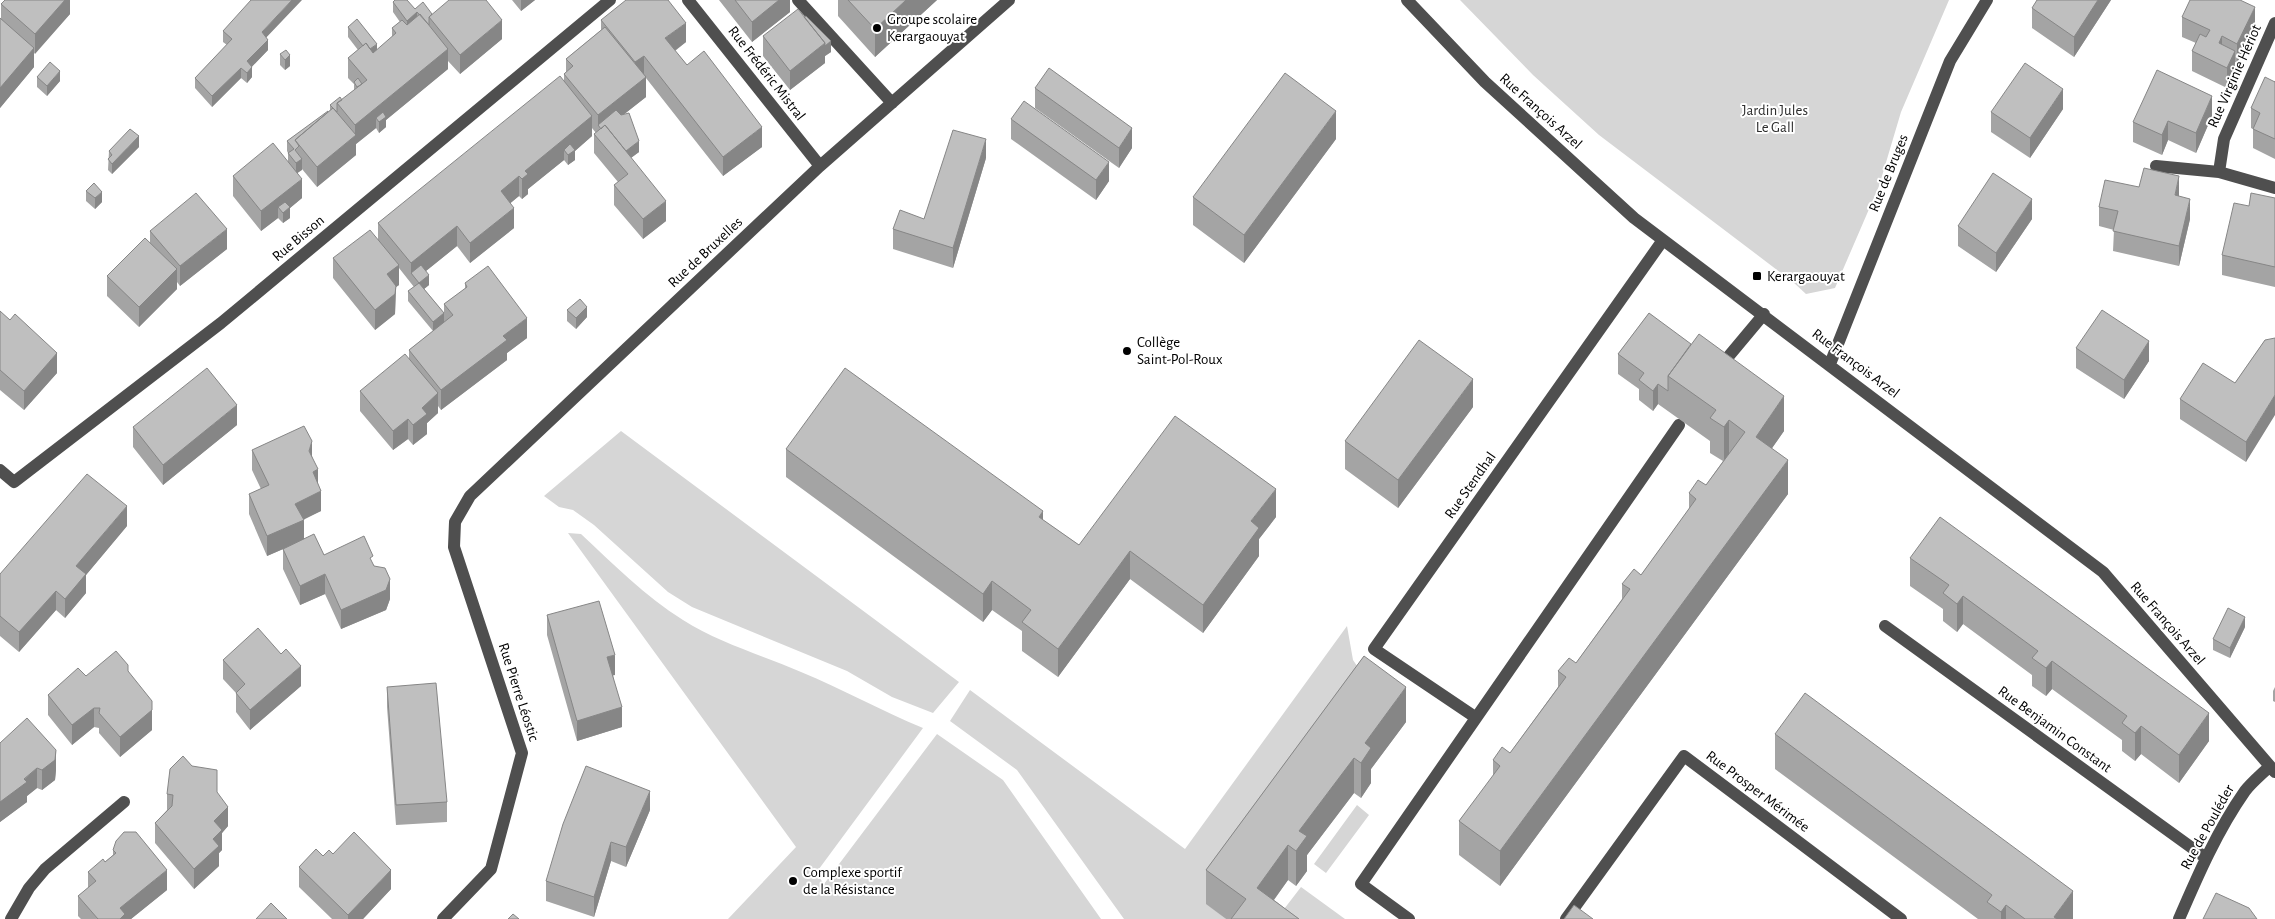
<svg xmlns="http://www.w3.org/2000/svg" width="2275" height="919" viewBox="0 0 2275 919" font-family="'Alegreya Sans',sans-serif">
<rect width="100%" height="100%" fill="#fff"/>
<!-- green -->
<path fill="#d6d6d6" d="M1460,0H1949L1901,112L1879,186L1835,288L1806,294L1793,282L1599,135L1533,75Z
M621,431L959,682L933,713L892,697L847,671L692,607L668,592L594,525L573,510L559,507L544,496Z
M568,533L581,534C613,564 645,596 683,620C719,643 762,655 801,672C842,689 882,711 923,728L816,873L824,884L937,734L1003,780L1101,919H728L796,847Z
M1347,626L1353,660L1368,682L1207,904L1226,919H1124L1017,770L950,721L970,690L1185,849Z
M1357,805L1369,815L1326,873L1314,864Z
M1301,887L1345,919H1290L1281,913Z"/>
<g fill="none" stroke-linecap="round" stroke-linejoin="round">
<!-- minor -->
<path stroke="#4f4f4f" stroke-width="12" d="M688,0L820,166
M798,0L892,103
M1407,0L1485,82L1634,218L2103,572L2275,772
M2156,166L2219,172L2275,188
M2219,172L2224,139L2275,23
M1830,364L1950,61L1987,0
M1718,369L1764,314
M0,470L14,482L221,323L610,0
M1885,626L2206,858
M1475,717L1374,649L1663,240
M11,919L29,888L45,869L124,802
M443,919L491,869L522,753L454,547L455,522L470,496L820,166L1009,0
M1409,919L1361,884L1679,425
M1566,919L1684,756L1901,919
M2179,919C2198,875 2217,831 2245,791C2252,782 2262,774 2270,766"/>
</g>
<!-- wall -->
<path fill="#a4a4a4" d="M70,0V14L34,54V67L0,108V18L1,19V4Z
M512,0H535L521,11Z
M719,0H790V12L752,42Z
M838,0H937L875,57L838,16Z
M2111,0L2074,57L2032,28V8Z
M393,2L415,9L432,14L502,39L460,74L448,61V69L386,120V127L379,133L376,128L356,144V155L317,187L302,169L297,173L302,198L290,208V218L283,223L278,218L261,231L233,196V176L288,162V153L287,151V141L328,112L330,110V105L342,100L354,90V84L348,78V58L358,50L348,37V27L377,50L392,37V28L400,22L393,12Z
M2182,17L2255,27L2237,63L2235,62V71L2227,88L2192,71V51L2196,43L2182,37Z
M601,20L686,42L675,51L687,65L762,147L723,176L646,78V97L624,114L639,152L631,158L666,221L643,239L614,205V185L618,182L594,153V134L596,133L592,128V136L575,151V160L568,165L564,160L528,189V194L522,199L519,196L510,203L514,228L470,263L457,246L426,271L429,285L424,289L444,313V304L465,289V283L527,338L507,353V360L441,410L438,406V413L427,423V434L413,445L408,439L393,450L360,411V391L409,359V350L433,331L408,301V291L414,287L399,268V285L396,287L395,314L375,330L333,278V258L378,240V223L564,82V74L566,72V59L601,30Z
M223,31L266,37L268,50L252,66V77L247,83L241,78L212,107L195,88V78L227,45L223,42Z
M763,36L831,52L825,56V63L790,90L763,56Z
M280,54L290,66L285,70L280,65Z
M37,77L60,81L47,96L37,87Z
M2275,81V159L2253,148V129L2251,128V108Z
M1035,88L1132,148L1119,168L1035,108Z
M2063,109L2030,158L1991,132V112Z
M2212,116L2196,153L2168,140L2162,155L2133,142V122Z
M1011,119L1109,181L1096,200L1011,139Z
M1336,139L1244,263L1193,225V197Z
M139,147L112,174L108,170L109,151Z
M986,158L953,268L893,249V229L924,219Z
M86,191L102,202L95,209L86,201Z
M2179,196L2190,219L2179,266L2113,251L2114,230L2099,226V207Z
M2275,198V287L2222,275V255L2249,206Z
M2032,219L1996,272L1958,246V226Z
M150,231L227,249L180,286L177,282V289L139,327L107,296V276L150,242Z
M567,310L587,317L576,329L567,321Z
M0,311L57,373L24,410L0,390Z
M1649,313L1784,431L1772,448L1788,494L1500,886L1459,855V821L1493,777V760L1510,753L1558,687V671L1576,663L1622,599V584L1641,575L1689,509V493L1706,485L1723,461L1710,453V441L1658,404L1653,411L1639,400V389L1618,374V354Z
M2265,340L2246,462L2180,419V399L2235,383Z
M2076,348L2149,361L2124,399L2076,368Z
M1473,407L1398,508L1345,469V441Z
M237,425L163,485L133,447V427Z
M786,449L1043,520L1079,545L1276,517L1259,539V556L1203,633L1130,579L1058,677L1022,651V631L992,610L983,622L786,477Z
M252,450L312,456L318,484L321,511L303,519L304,539L324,555L373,564L390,599L386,610L341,629L325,594L300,605L283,569V549L267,556L249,514V494L261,489L252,470Z
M127,526L86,575V593L65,618L56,610L19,652L0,636V574Z
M1910,558L2209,741L2179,783L2141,754L2135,761L2122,751V740L2052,689L2046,696L2032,686V675L1963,624L1957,632L1943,621V609L1910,586Z
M547,615L615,675H613L622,727L577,741L547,635Z
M2245,627L2230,658L2213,650V639Z
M1364,656L1406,722L1371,769V783L1361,798L1354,793L1307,855V871L1296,886L1288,880L1274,900L1299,919H1226L1206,904V870Z
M223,660L301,686L250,730L236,712V693L223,679Z
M128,671L152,730L120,757L99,733V728L94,727L72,745L48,715V695L86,676Z
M387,687L447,802V822L396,825L387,707Z
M2275,687V702L2273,701V691Z
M1775,734L2073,919H1978L1775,769Z
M0,743L56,770L55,780L42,790L37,788L27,796V802L0,822Z
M217,793L228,826L222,833V850L219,853V866L194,889L155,843V823L167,810V794Z
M650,810L626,867L611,861L594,917L546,901V881Z
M113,850L167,890L131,919H81L78,916V896L88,888V872L105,862L113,855Z
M333,854L391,889L363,919H332L299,887V867L323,856Z"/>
<!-- shaded-wall -->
<path fill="#868686" d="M65,0H70V14L35,54V34Z
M292,0H302L262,42V32Z
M521,0H535L521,11Z
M779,0H790V12L752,42V22Z
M906,0H937L875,57V29Z
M2098,0H2111L2074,57V37Z
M2255,7V27L2237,63V44Z
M417,12V22L407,31V21Z
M502,20V39L460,74V55Z
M686,23V42L665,58V38Z
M2222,36V56L2219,43Z
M268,40V50L247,72V61Z
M831,41V52L825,56V63L790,90V71L825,43Z
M377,44V54L368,51Z
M34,48V67L0,108V88Z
M448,49V69L386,120V127L379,133V122L376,118V128L356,144V155L317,187V167L355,136V125Z
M2235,51V71L2227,88V68Z
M290,55V66L285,70V60Z
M644,56V75L635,82V62Z
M252,67V77L247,83V73Z
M241,68V78L212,107V96Z
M60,71V81L47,96V86Z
M646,77V97L603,131L598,125V115Z
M2063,89V109L2030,158V138Z
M2212,96V116L2196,153V133Z
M1336,111V139L1244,263V235Z
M592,116V136L575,151V160L568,165V155L564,150V160L528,189V194L522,199V179L525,171Z
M2168,121V140L2162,155V135Z
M762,127V147L723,176V157Z
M1132,128V148L1119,168V148Z
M139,136V147L112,174V164Z
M986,139V158L953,268V248Z
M639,141V152L621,165V155Z
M302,159V170L296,174V163Z
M1109,162V181L1096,200V180Z
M519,176V196L501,211V191Z
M2179,176V196L2175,215V195Z
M302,179V198L290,208V218L283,223V213L278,207V218L261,231V211Z
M102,192V202L95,209V198Z
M2032,199V219L1996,272V253Z
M2190,199V219L2179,266V246Z
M666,201V221L643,239V219Z
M514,208V228L470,263V243Z
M457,226V246L416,279L411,273V263Z
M227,229V249L180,286V266Z
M399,265V285L396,287L395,314L375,330V310L387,274Z
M177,269V289L139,327V307Z
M429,275V285L419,293V283Z
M587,307V317L576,329V318Z
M444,313V324L433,332V322Z
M527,318V338L507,353V360L441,410V390L503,336Z
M2149,341V361L2124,399V380Z
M57,353V373L24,410V391Z
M1473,379V407L1398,508V480Z
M1658,384V404L1653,411V391Z
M438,393V413L427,423V434L413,445V425L422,408Z
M2275,395V415L2246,462V442Z
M1784,396V431L1756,471V437Z
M237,405V425L163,485V465Z
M408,419V439L393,450V431Z
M1729,420V454L1724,462V427Z
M312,441V460L309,451Z
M1788,460V494L1500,886V851Z
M318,469V489L313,472Z
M1276,489V517L1259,539V556L1203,633V605L1251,521Z
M321,491V511L295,524V504Z
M127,506V526L86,575V593L65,618V599L76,566Z
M1043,511V539L1039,517Z
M304,520V540L267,556V536Z
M1130,551V579L1058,677V649Z
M325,574V594L300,605V586Z
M390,579V599L386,610L341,629V610Z
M992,581V610L983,622V594Z
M56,591V610L19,652V632Z
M1963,596V624L1957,632V604Z
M2245,617V627L2230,658V648Z
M615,655V675L607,677V657Z
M2052,661V689L2046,696V668Z
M301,666V686L250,730V710Z
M1406,687V722L1371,769V783L1361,798V763L1365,743Z
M152,701V730L120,757V737Z
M622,707V727L577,741V721Z
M94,708V727L72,745V725Z
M2209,713V741L2179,783V755Z
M2141,726V754L2135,761V733Z
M56,750V770L55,780L42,790V770Z
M1354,758V793L1307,855V871L1296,886V851L1299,831Z
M37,768V788L27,796V802L0,822V802Z
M650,791V810L626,867V847Z
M228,807V826L222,833V850L219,853V866L194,889V869L214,821Z
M611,842V861L594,917V897Z
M1288,845V880L1260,919L1257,888Z
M167,870V890L131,919H120V908Z
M391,870V889L363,919H348V915Z
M2073,891V919H2054V917Z
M2006,905V919H2001V912Z"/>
<!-- building -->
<path fill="#bfbfbf" stroke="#868686" d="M5,0H65L35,34L1,4Z
M251,0H292L262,32L268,40L247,61L252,67L247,73L241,68L212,96L195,78L232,39L223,31Z
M395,0H407L415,9L423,2L432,14L429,17V25L417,12L407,21L393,2Z
M449,0H486L502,20L460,55L429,17Z
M626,0H668L686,23L665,38L687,65L704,51L762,127L723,157L644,56L635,62L601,20Z
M735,0H779L752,22Z
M848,0H906L875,29Z
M2037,0H2098L2074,37L2032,8Z
M2190,0H2240L2255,7L2237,44L2222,36L2219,43L2235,51L2227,68L2192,51L2200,34L2206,37L2210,30L2182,17Z
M798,9L825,43L790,71L763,36Z
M420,14L448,49L355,125L337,103L367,80L348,58L366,43L373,53L396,33L392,28L402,20L407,25Z
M806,16L831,41L825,46V43L804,17Z
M0,18L34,48L0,88Z
M357,19L377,44L370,49L366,43L363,46L348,27Z
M605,27L646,77L598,115L564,74L573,66L566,59Z
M286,50L290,55L285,60L280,54Z
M50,62L60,71L47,86L37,77Z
M2025,63L2063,89L2030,138L1991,112Z
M1049,68L1132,128L1119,148L1035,88Z
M2157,70L2212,96L2196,133L2168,121L2162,135L2133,122Z
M1285,73L1336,111L1244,235L1193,197Z
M560,76L592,116L525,171L528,174L522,179L519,176L501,191L514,208L470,243L457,226L411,263L378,223Z
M2265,77L2275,82V81V139L2253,129L2260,113L2251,108Z
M358,78L362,84L357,87L354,82Z
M340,97L342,100L337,103V112L330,105Z
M1024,101L1109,162L1096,180L1011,119Z
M333,108L356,135L317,167L295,140Z
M616,110L621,115L629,113L639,141L626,151L605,125L601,129L598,125Z
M328,111V112L295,140L299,146L295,150L302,159L296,163L288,153L294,149L287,141Z
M383,112L386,117L379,122L376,118Z
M605,125L666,201L643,219L614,185L628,174L594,134Z
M130,129L139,136L112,164L108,159L112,155L109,151Z
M953,130L986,139L953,248L893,229L900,210L924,219Z
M273,143L302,179L261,211L233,176Z
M570,144L575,150L568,155L564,150Z
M2144,168L2179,176L2175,195L2190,199L2179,246L2113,231L2118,211L2099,207L2105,180L2139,187Z
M1993,173L2032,199L1996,253L1958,226Z
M94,183L102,192L95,198L86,191Z
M196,193L227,229L180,266L150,231Z
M2251,193L2275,198V267L2222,255L2234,203L2249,206Z
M285,202L290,207L283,213L278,207Z
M370,230L399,265L387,274L396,286L395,294L375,310L333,258Z
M145,238L177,269L139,307L107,276Z
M421,265L429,275L419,283L411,273Z
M488,266L527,318L503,336L507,340L441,390L409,350L453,315L444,304L467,287L465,283Z
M419,283L444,313L433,322L408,291Z
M580,299L587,307L576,318L567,310Z
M2102,310L2149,341L2124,380L2076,348Z
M0,311L10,320L15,314L57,353L24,391L0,370Z
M1649,313L1691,344L1668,376V391L1658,384L1653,391L1639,380L1644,373L1618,354Z
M1699,334L1784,396L1756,437L1788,460L1500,851L1459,821L1500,766L1493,760L1502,747L1510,753L1566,677L1558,671L1569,658L1576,663L1630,589L1622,584L1634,569L1641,575L1696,499L1689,493L1698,480L1706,485L1745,432L1729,420L1724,427L1710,418L1716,410L1668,376Z
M2275,338V395L2246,442L2180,399L2203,363L2235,383L2265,340Z
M1419,340L1473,379L1398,480L1345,441Z
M405,354L438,393L422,408L427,414L413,425L408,419L393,431L360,391Z
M207,368L237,405L163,465L133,427Z
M845,368L1043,511L1039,517L1079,545L1175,416L1276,489L1251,521L1259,528L1203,605L1130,551L1058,649L1022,622L1031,610L992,581L983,594L786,449Z
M304,426L312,441L309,451L318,469L313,472L321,491L295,504L304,520L267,536L249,494L269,485L252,450Z
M87,474L127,506L76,566L86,574L65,599L56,591L19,632L0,616V574Z
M1940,517L2209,713L2179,755L2141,726L2135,733L2122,723L2127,716L2052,661L2046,668L2032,658L2038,651L1963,596L1957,604L1943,593L1949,585L1910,558Z
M314,534L324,555L364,536L373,556L370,558L374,566L385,568L390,579L386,590L341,610L325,574L300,586L283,549Z
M599,601L615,655L607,657L622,707L577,721L547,615Z
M2228,608L2245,617L2230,648L2213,639Z
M258,628L281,654L286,649L301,666L250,710L236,693L245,684L223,660Z
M116,651L128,665V671L152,701V710L120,737L99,713L100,708H94L72,725L48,695L78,668L86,676Z
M1364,656L1406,687L1365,743L1371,748L1361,763L1354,758L1299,831L1307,836L1296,851L1288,845L1257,888L1299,919H1231L1246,899L1206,870Z
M436,683L447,802L396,805L387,687Z
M1805,693L2073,891L2054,917L2057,919H2025L2006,905L2001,912L1987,902L1992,895L1775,734Z
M27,718L56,750L55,760L42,770L37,768L24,779L27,782L0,802V743Z
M183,756L192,766L217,770V792L228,807L214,821L222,830L213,839L219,846L194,869L155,823L172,806L173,795L167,794L170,769Z
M586,766L650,791L626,847L611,842L594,897L546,881L563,824Z
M124,832H136L167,870L120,908L125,914L120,919H98L78,896L96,881L88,872L103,859L105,862L116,853L113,850L116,841Z
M354,832L391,870L348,915L299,867L316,849L323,856L329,850L333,854Z
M2216,893L2249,908L2257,919H2203Z
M271,903L287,919H256Z
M1574,905L1593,919H1564Z
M513,914L519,919H508Z"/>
<!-- markers -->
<g fill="#000" stroke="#fff" stroke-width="2">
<circle cx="877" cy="28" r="5"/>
<rect x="1752" y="271" width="10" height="10" rx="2.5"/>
<circle cx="1127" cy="351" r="5"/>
<circle cx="793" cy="881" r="5"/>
</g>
<g text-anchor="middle" stroke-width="4" stroke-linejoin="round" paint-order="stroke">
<!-- poi labels -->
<g font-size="15" fill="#000" stroke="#fff" text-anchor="start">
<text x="887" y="24">Groupe scolaire<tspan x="887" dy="17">Kerargaouyat</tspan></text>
<text x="1767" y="281">Kerargaouyat</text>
<text x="1137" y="347">Collège<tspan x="1137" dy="17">Saint-Pol-Roux</tspan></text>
<text x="803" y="877">Complexe sportif<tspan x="803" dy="17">de la Résistance</tspan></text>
</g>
<!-- street labels -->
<g font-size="15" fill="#000" stroke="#fff">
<text transform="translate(767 73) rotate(52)" y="5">Rue Frédéric Mistral</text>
<text transform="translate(2234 76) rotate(-66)" y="5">Rue Virginie Hériot</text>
<text transform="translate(1541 111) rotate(42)" y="5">Rue François Arzel</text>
<text transform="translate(1888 173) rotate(-68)" y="5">Rue de Bruges</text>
<text transform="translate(298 238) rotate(-40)" y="5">Rue Bisson</text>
<text transform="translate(705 252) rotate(-43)" y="5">Rue de Bruxelles</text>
<text transform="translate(1856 363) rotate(37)" y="5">Rue François Arzel</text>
<text transform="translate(1470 485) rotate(-55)" y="5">Rue Stendhal</text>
<text transform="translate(2168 623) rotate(49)" y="5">Rue François Arzel</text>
<text transform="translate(519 692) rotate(72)" y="5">Rue Pierre Léostic</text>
<text transform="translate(2055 729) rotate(36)" y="5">Rue Benjamin Constant</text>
<text transform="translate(1758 791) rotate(37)" y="5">Rue Prosper Mérimée</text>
<text transform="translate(2207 827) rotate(-61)" y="5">Rue de Pouléder</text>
</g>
<!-- park labels -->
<g font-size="15" fill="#2d2d2d" stroke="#fff">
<text x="1775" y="115">Jardin Jules<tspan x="1775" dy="17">Le Gall</tspan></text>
</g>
</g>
</svg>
